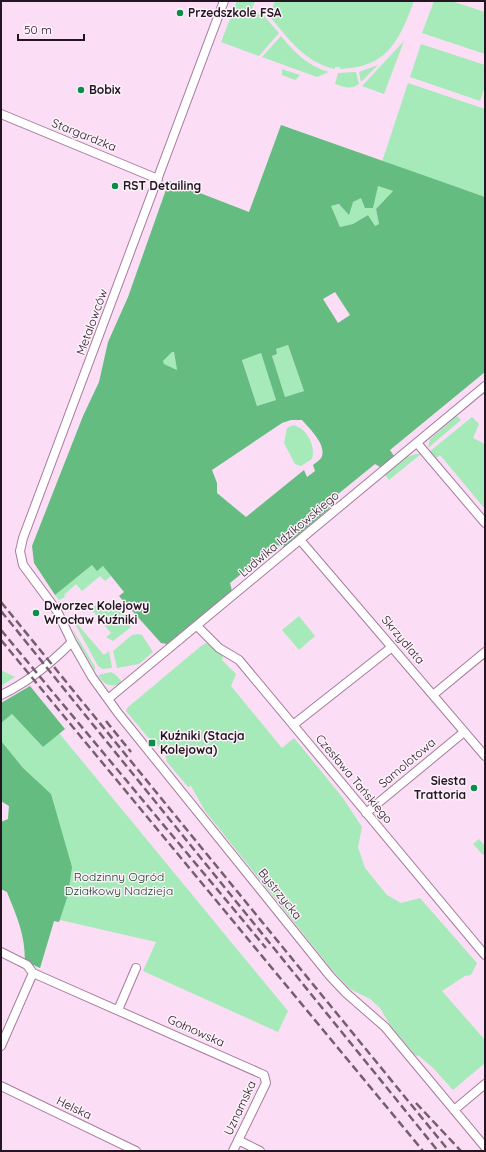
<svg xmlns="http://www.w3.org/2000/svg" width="486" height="1152" viewBox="0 0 486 1152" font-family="Quicksand,sans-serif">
<rect width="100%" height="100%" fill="#fbdef5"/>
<!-- green -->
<path fill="#a5eab8" d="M237,1H255L251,11L264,16L279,33L259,56L221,42Z
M275,1H414C399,41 388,67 340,69V67H335V69C304,62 289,39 269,16Z
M434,1H451L485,12V54L422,33Z
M281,36C295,53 308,66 329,72L317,77L262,57Z
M404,41L384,94L362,86Z
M421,44L485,65V86L480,101L410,77Z
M378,65L361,82L359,72Z
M282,69L300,75L295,80L282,75Z
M356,72L359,84C351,90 344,87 335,84L338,73Z
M408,83L485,109V197L382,162Z
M378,186L393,191L376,209L379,224L375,227L368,215L353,224L340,227L331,206L353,202Z
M288,345L304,391L285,397L272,356L277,354L275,349Z
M172,352H174L177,370L164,364L163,361Z
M261,353L276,400L257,406L242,359Z
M457,416L461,420L428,448L430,439Z
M472,417L479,424L473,438L485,444V509L440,455L435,459L429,452Z
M293,425C307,428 316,446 312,459L301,466L295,464L284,443L287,428Z
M416,454H421L389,480L385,475L407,457Z
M92,565L103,566L111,576L105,581L100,576L82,591L76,584L64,595L65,597L59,600L55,595Z
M104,599L113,609L118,606L131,622L130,628L113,641L106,637L111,633L91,609Z
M299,616L315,636L299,650L282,630Z
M72,618L104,655L109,651L112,668L103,669L98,666Z
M72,628L95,667V671L79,644Z
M138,634L142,635L153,652L139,664L117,668L113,651L132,635Z
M206,643L224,653L222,660L236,674L231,686L282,748L294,738L343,798L362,827L358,847L365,868L387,895L401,903L420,898L477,963L471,975L465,976L442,991L485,1040V1063L453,1090L433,1068L418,1055L416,1056L390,1025L380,1008L370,999L350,989L333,971L205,811L191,786L188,787L167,762L164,750L151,741L126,711L127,708L201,646Z
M1,670L15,677L1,686Z
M111,672L116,675L122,682C112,689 104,685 98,675Z
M12,714L43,747L59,733L288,1011L278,1032L143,971L156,942L60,920L59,922L54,921L40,968L25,961C25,934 17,917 7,892L1,889V822L8,819L9,806L1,801V723Z
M479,839L485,846V853L483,855L473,844Z"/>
<!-- forest -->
<path fill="#64bc80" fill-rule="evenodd" d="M281,125L485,197V372L390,450L394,456L380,467L375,464L327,503L330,508L284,547L277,545L230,583L232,591L167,644L161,643L119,596L124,592L103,566L97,571L92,565L55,595L34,563L32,546L83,416L99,382L108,342L128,297L169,181L249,212ZM378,186L393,191L376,209L379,224L375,226L368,215L353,224L340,227L331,206L339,204L349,215L353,202L361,198L365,208H373ZM335,292L350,315L338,323L323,299ZM288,345L304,391L285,397L272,356L277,354L276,349ZM172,352H174L177,370L164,364L163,361ZM261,353L276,400L257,406L242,360ZM291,420H302C309,428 326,444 322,456C321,460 316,462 313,465L315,471L307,477L304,470L246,517L217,493V483L212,470L282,423Z
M30,686L65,729L43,747L12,714L1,723V703Z
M1,741L23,768L51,794L72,867L68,895L59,922L54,921L40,968L25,961C25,934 17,917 7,892L1,889V822L8,819L9,806L1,801Z"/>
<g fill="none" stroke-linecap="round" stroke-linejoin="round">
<!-- minor casing -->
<g stroke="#a77b9f" stroke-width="10">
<path id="minor" d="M224,1L23,538L20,551L23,565L57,611L72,642L92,677L118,713L330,976L346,993L385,1027L485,1147
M1,114L158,179
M417,443L485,523
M301,541L485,756
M197,626L219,648L239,660L485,955
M1,695C27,683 52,662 72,642
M433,695L485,652
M108,699L485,386
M293,725L392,647
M366,813L464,732
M1,952L27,965L33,973L264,1075L266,1083L233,1151
M118,1010L136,968
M1,1046L33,973
M1,1086L136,1151
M454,1110L485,1084
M238,1140L260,1151"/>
</g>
<!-- minor -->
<use href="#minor" stroke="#fff" stroke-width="8"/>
<!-- rail -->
<path stroke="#745e70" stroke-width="2.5" stroke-dasharray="8 4" stroke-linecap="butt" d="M1,602L449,1151
M1,611L438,1151
M1,630L266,948
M1,640L423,1151
M106,721L131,752
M416,1103L461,1151"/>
</g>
<!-- markers -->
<g fill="#0a8d4a" stroke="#fcf2f9" stroke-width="1.5">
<circle cx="180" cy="13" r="4"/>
<circle cx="81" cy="90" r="4"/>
<circle cx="115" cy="186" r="4"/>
<circle cx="36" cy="613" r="4"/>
<rect x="148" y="739" width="8" height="8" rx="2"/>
<circle cx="474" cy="788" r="4"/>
</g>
<g text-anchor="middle" stroke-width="3" stroke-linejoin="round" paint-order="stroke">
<!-- poi labels -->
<g font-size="12" font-weight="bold" fill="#251422" stroke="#fcf2f9" text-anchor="start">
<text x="188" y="17">Przedszkole FSA</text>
<text x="89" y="94">Bobix</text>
<text x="123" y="190">RST Detailing</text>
<text x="44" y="610">Dworzec Kolejowy<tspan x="44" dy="14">Wrocław Kuźniki</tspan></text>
<text x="160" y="740">Kuźniki (Stacja<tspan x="160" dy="14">Kolejowa)</tspan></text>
<text x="466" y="785" text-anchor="end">Siesta<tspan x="466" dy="14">Trattoria</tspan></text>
</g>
<!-- street labels -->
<g font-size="12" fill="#251422" stroke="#fcf2f9">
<text transform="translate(84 135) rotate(22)" y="4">Stargardzka</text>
<text transform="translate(92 322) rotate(-70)" y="4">Metalowców</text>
<text transform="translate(289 534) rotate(-40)" y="4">Ludwika Idzikowskiego</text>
<text transform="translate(403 640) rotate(50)" y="4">Skrzydlata</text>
<text transform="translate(407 763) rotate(-40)" y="4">Samolotowa</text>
<text transform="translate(354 779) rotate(50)" y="4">Czesława Tańskiego</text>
<text transform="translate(280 894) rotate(51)" y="4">Bystrzycka</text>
<text transform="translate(196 1031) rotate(24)" y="4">Gołnowska</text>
<text transform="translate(74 1108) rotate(26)" y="4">Helska</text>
<text transform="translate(240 1108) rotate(-65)" y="4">Uznamska</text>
</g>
<!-- park labels -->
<g font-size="12" fill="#193e26" stroke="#fcf2f9">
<text x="119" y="881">Rodzinny Ogród<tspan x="119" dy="14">Działkowy Nadzieja</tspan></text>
</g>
</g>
<!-- border -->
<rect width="486" height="1152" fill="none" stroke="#251422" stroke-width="4"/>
<!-- scale -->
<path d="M18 34v6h66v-6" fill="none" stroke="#251422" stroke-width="2"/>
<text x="24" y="34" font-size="12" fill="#251422" stroke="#fcf2f9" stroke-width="3" paint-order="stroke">50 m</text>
</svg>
